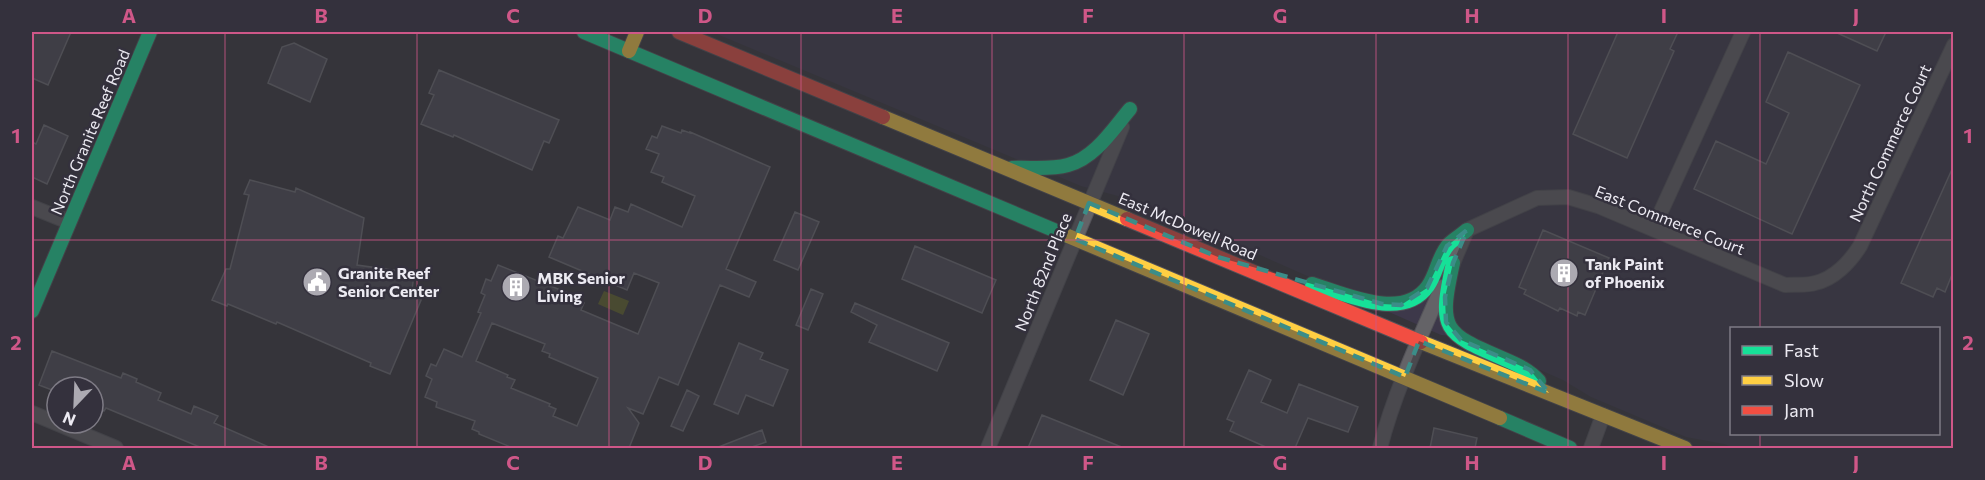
<svg xmlns="http://www.w3.org/2000/svg" width="1985" height="480" viewBox="0 0 1985 480" font-family="Commissioner,sans-serif">
<rect width="100%" height="100%" fill="#35343a"/>
<!-- built -->
<path fill="#3d384a" fill-rule="evenodd" d="M712,32H1953V440L1950,448H1735L1724,444L1686,437L1591,397L1563,380L1465,337L1441,335L1140,202L1081,186ZM1732,328H1938V434H1732Z"/>
<!-- water -->
<path fill="#636526" d="M604,291L629,301L623,315L598,304Z"/>
<!-- building -->
<path fill="#4c4956" stroke="#6e6d73" stroke-width="1.5" fill-rule="evenodd" d="M32,32H71L48,85L32,78Z
M1618,32H1678L1670,49L1674,51L1627,158L1573,134Z
M1835,32H1886L1877,51Z
M294,43L327,59L310,102L268,83L282,47Z
M1788,52L1860,85L1792,234L1694,189L1716,141L1766,164L1789,113L1766,102Z
M439,70L559,120L549,143L544,141L532,170L454,135L453,137L421,124L434,95L429,93Z
M44,125L68,136L47,184L32,177V142L36,144Z
M662,126L681,133L682,130L690,133V132L770,167L726,269L756,282L749,297L720,285L678,385L659,377L643,414L628,408L639,423L629,448H513L479,434V432L472,429L475,421L436,407L437,402L425,397L432,379L426,376L431,364L436,366L444,349L462,357L481,313L478,312L485,295L481,293L486,279L491,281L498,265L578,297L577,300L584,303L581,310L638,334L659,283L634,273L627,290L549,257L558,236L563,238L578,207L610,220L615,207L628,212L631,204L682,227L695,196L662,182L664,177L651,172L659,154L646,149L652,136L657,138ZM492,323L545,344L542,351L550,354L549,357L598,378L577,426L553,416L556,409L549,406L550,404L511,388L515,380L507,377L508,375L476,361Z
M1953,167V272L1945,292L1937,288L1933,297L1901,283Z
M250,180L295,192L296,188L364,218L357,265L414,273L412,291L424,293L390,374L370,366L371,363L277,322L276,324L228,304L227,306L212,300L226,269H230L249,195L244,194Z
M795,212L819,222L798,270L774,260Z
M1543,230L1609,258L1585,315L1578,312L1577,316L1560,308L1558,311L1524,294L1526,290L1519,287Z
M915,246L996,280L982,313L902,279Z
M811,289L823,294L808,330L796,325Z
M855,303L949,343L937,371L869,342L877,325L851,312Z
M1116,320L1149,334L1123,395L1090,380Z
M739,343L763,353L760,359L788,370L773,406L746,395L738,414L714,404Z
M52,351L121,378L123,373L137,379L136,382L161,393L158,400L191,414L194,406L218,416L214,423L271,448H202L106,408L104,411L93,406V387H57V392L39,385Z
M1249,370L1271,380L1261,402L1287,413L1299,384L1358,407L1348,432L1308,418L1295,448H1268L1230,431L1234,422L1227,419Z
M687,390L699,396L683,431L671,426Z
M1042,415L1124,448H1028Z
M1434,428L1477,438L1475,448H1430Z
M762,430L766,442L749,448H716Z"/>
<g fill="none" stroke-linecap="round" stroke-linejoin="round">
<!-- street casing -->
<g stroke="#535258" stroke-width="16">
<path id="street" d="M32,207L69,222
M1653,229L1743,32
M1450,270L1467,230L1537,198L1568,197L1598,206L1785,285C1795,284 1806,286 1815,283C1834,279 1850,262 1860,246L1954,45
M32,413L116,448
M988,448L1122,127
M1380,448C1393,396 1420,337 1442,287
M1591,448L1603,415"/>
</g>
<!-- fast casing -->
<g stroke="#535258" stroke-width="16">
<path id="fast" d="M584,32L1068,236
M1012,168C1030,167 1050,170 1068,165C1095,158 1113,129 1130,109
M1453,263C1438,330 1443,333 1504,359C1518,365 1529,370 1539,381
M1312,284C1345,294 1403,322 1428,286C1437,273 1438,256 1449,244C1454,239 1461,235 1467,230
M32,311L150,32
M1500,418L1570,448"/>
</g>
<!-- slow casing -->
<g stroke="#535258" stroke-width="16">
<path id="slow" d="M629,51L637,32
M883,117L1127,219
M1068,236L1500,418
M1421,342L1685,448"/>
</g>
<!-- jam casing -->
<g stroke="#535258" stroke-width="16">
<path id="jam" d="M679,32L883,117
M1127,219L1421,342"/>
</g>
<!-- street -->
<use href="#street" stroke="#646367" stroke-width="14"/>
<!-- fast -->
<use href="#fast" stroke="#16e098" stroke-width="14"/>
<!-- slow -->
<use href="#slow" stroke="#ffcf43" stroke-width="14"/>
<!-- jam -->
<use href="#jam" stroke="#f24e42" stroke-width="14"/>
</g>
<!-- marked area -->
<path d="M0 0H1985V480H0ZM1089,203L1218,257L1382,304L1401,305L1427,288L1447,246L1467,230L1453,263L1445,297L1446,322L1461,340L1530,370L1549,393L1419,341L1405,377L1075,239Z" fill="#35343a" fill-opacity=".55" fill-rule="evenodd"/>
<path fill="none" stroke="#3b8d88" stroke-width="4.5" stroke-dasharray="12 8" stroke-linejoin="round" d="M1089,203L1218,257L1382,304L1401,305L1427,288L1447,246L1467,230L1453,263L1445,297L1446,322L1461,340L1530,370L1549,393L1419,341L1405,377L1075,239Z"/>
<!-- grid -->
<path fill="none" stroke="#cf5788" stroke-width="1.5" stroke-opacity="0.55" d="M225,32V448M417,32V448M609,32V448M801,32V448M992,32V448M1184,32V448M1376,32V448M1568,32V448M1760,32V328M32,240H1954M1760,434V448"/>
<!-- icons -->
<defs>
<g id="building-disc" transform="scale(1.5)"><circle r="9.5" fill="#acaab2" stroke="#34313d"/><path d="M-4-6H4V6H1V3H-1V6H-4ZM-2.5-4.3h1.7v1.8h-1.7ZM.8-4.3h1.7v1.8H.8ZM-2.5-1h1.7V.8h-1.7ZM.8-1h1.7V.8H.8Z" fill="#fff"/></g>
<g id="civic-disc" transform="scale(1.5)"><circle r="9.5" fill="#acaab2" stroke="#34313d"/><path d="M-.6-6.5H3V-4.5H.6V-3L4-1V1h2V6H-6V1h2V-1L-.6-3ZM-1.2 2.5V6h2.4V2.5Z" fill="#fff"/></g>
</defs>
<g fill-rule="evenodd">
<use href="#building-disc" x="1564" y="273"/>
<use href="#civic-disc" x="317" y="282"/>
<use href="#building-disc" x="516" y="287"/>
</g>
<g text-anchor="middle" stroke-width="5" stroke-linejoin="round" paint-order="stroke">
<!-- street labels -->
<g font-size="16" fill="#eceaf2" stroke="#34313d">
<text transform="translate(90 132) rotate(-67)" y="6">North Granite Reef Road</text>
<text transform="translate(1890 143) rotate(-65)" y="6">North Commerce Court</text>
<text transform="translate(1670 220) rotate(22)" y="6">East Commerce Court</text>
<text transform="translate(1188 226) rotate(23)" y="6">East McDowell Road</text>
<text transform="translate(1043 272) rotate(-68)" y="6">North 82nd Place</text>
</g>
<!-- poi labels -->
<g font-size="16" font-weight="bold" fill="#eceaf2" stroke="#34313d" text-anchor="start">
<text x="1585" y="270">Tank Paint<tspan x="1585" dy="18">of Phoenix</tspan></text>
<text x="338" y="279">Granite Reef<tspan x="338" dy="18">Senior Center</tspan></text>
<text x="537" y="284">MBK Senior<tspan x="537" dy="18">Living</tspan></text>
</g>
</g>
<!-- border -->
<rect width="1985" height="480" fill="none" stroke="#34313d" stroke-width="66"/>
<!-- legend -->
<rect x="1730" y="327" width="210" height="108" fill="#34313d" stroke="#7e7b85" stroke-width="1.5"/>
<rect x="1742" y="346" width="30" height="9" fill="#16e098" stroke="#7e7b85" stroke-width="1.5"/>
<text x="1784" y="357" font-size="18" fill="#eceaf2">Fast</text>
<rect x="1742" y="376" width="30" height="9" fill="#ffcf43" stroke="#7e7b85" stroke-width="1.5"/>
<text x="1784" y="387" font-size="18" fill="#eceaf2">Slow</text>
<rect x="1742" y="406" width="30" height="9" fill="#f24e42" stroke="#7e7b85" stroke-width="1.5"/>
<text x="1784" y="417" font-size="18" fill="#eceaf2">Jam</text>
<!-- north arrow -->
<g transform="translate(75 405) rotate(203)"><circle r="28" fill="#34313d" stroke="#7e7b85" stroke-width="1.5"/>
<path d="M0-4.5L10 22L0 15L-10 22Z" fill="#acaab2"/>
<text y="-9" font-size="16" font-weight="bold" text-anchor="middle" fill="#eceaf2">N</text>
</g>
<rect x="33" y="33" width="1919" height="414" fill="none" stroke="#cf5788" stroke-width="2"/>
<g font-size="20" text-anchor="middle" font-weight="bold" fill="#cf5788">
<text x="129" y="23">A</text>
<text x="321" y="23">B</text>
<text x="513" y="23">C</text>
<text x="705" y="23">D</text>
<text x="897" y="23">E</text>
<text x="1088" y="23">F</text>
<text x="1280" y="23">G</text>
<text x="1472" y="23">H</text>
<text x="1664" y="23">I</text>
<text x="1856" y="23">J</text>
<text x="16" y="143">1</text>
<text x="1968" y="143">1</text>
<text x="16" y="350">2</text>
<text x="1968" y="350">2</text>
<text x="129" y="470">A</text>
<text x="321" y="470">B</text>
<text x="513" y="470">C</text>
<text x="705" y="470">D</text>
<text x="897" y="470">E</text>
<text x="1088" y="470">F</text>
<text x="1280" y="470">G</text>
<text x="1472" y="470">H</text>
<text x="1664" y="470">I</text>
<text x="1856" y="470">J</text>
</g>
</svg>
